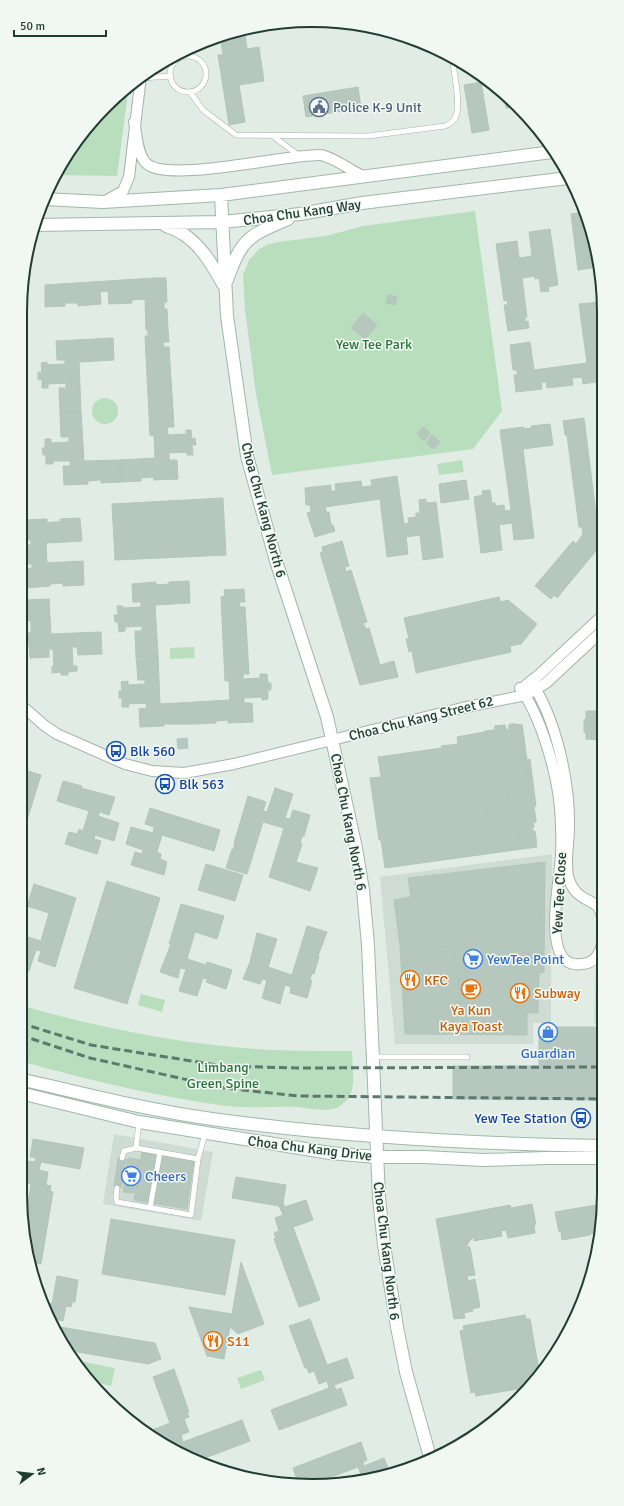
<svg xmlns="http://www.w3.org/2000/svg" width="624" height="1506" viewBox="0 0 624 1506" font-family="Signika,sans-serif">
<rect width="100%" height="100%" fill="#e1ece5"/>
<!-- built -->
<path fill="#cfdcd4" d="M552,854L551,1023H533V1044H395L380,877Z
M603,959L604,1023H594L596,966Z
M114,1134L213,1152L201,1221L103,1204Z"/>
<!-- green -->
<path fill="#b9debd" d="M129,85L117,176L55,175C71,140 101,112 129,85Z
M475,211L502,411L473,449L272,475L256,394L245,310L243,275L249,260L258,250L266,245L278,242L326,236L363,226Z
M92 411a13 13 0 1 1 26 0a13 13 0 1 1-26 0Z
M462,460L464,472L439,475L437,464Z
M194,647L195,658L170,659V648Z
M141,994L165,1000L162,1012L138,1005Z
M20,1005C96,1027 175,1043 255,1049C287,1051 320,1051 352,1051C352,1068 358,1091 344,1103C331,1115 313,1108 297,1107C271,1106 245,1109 219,1105C151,1095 85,1079 20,1061Z
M74,1360L115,1368L111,1386L89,1381Z
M261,1370L265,1380L241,1389L237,1378Z"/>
<!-- building -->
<path fill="#b6c7be" stroke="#b3c6bb" d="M244,29L247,49L259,47L264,81L239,85L245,122L229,125L218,55H223L220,36Z
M481,82L489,130L472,133L464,85Z
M358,87L361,108L306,117L303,96Z
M504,95L517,107L506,108Z
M585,212L601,272L599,273L598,267L578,270L571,214Z
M550,229L558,285L548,287L549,291L541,292L539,278L535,279V276L522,278L527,317H525V322L528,321L529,328L508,331L504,305H508L507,300L504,301L496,244L517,241L519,258L532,256L529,232Z
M154,278H166L167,302H164V309H167L168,329L146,330L145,299L132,300V303L109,304L108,291L100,292L101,304L78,306V303H65V306L45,307V285Z
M388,295L397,297L395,305L386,303Z
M600,302L602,317V381L583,384L582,377L572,378L573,385L547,388L546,382H541L542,389L516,392L514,375H517V370H513L510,345L530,342L534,370L587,363L579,304Z
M363,313L377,325L365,339L351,328Z
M168,329L169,342H163L164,347H169L174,427H167L168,435L186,434V430H191L192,439L195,438L196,445H192L193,455H187V452L169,453V460H177L178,479L154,480L153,477L141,478V481L121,482L120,460L155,458L154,436L150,435L145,336H148V330Z
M113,338L114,360L79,362L81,412H60L59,388H66V383L48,384V388H42V379L38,380V372H42L41,363L47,362V365L65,364V360H57L56,341Z
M60,412H81L84,461L120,460L121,482L101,483V480L88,481V484L64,485L63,466H70V461H53V464H46V455H43L42,448H45V439H51V443L69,442V437H61Z
M584,418L600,546L557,598L554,595L551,599L535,586L573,541L576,544L583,534L582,527H579L567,435H565L563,421Z
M550,424L553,445L523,449L534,538L514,540L512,523L499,525L502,550L481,553L474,497L483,495L482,491L490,490L492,503H495L496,506L504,505L505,511L511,510L500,430L524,427V429L532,428L531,426Z
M423,427L430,433L424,441L417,434Z
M432,435L440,442L433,449L426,443Z
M397,476L404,524L409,523L408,518L416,517V513H420L419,500L426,499V503L436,502L443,557L423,560L420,535L406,537L408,554L387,557L380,499L325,507L327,513L329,512L331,525H333L335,531L315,537L307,513L311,512L310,505H306L305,488L331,485V491H336L335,484L361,481L362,487L372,486L371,480Z
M466,480L469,499L441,503L439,484Z
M223,498L226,555L115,560L112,504Z
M80,518L82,541L46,543L47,563L83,561L84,585L63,586V583L50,584V586L26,588L25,569L32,568V564H20V545H31V540H23L22,520L47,519V523L54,522H60V519Z
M342,541L349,566L345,567L346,572L351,570L367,622L363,623L366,629L369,628L380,665L394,661L398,677L360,685L320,553L323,552L322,547Z
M189,581L190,603L155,605L158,655L136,656L135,631H142V626L125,627V631L119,632L118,622H115L114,615H118L117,606H123V608L141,607V602H133L132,584L156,582V585L169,584V582Z
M244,589L245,602H239L240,607H245L249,674H243V679L260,678V674H267L268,683H271V690H268V699L262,700V697L244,698V703H252L253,722L228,723V720L216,721V723L196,724L195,702L230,700L229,681H225L221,597L225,596L224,590Z
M499,597L501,602L508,600L537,624L521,644L510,646L511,652L416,673L412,651L409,652L406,639H409L404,618Z
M49,599L51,634L101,632L102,654L78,655L77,647H72L73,666H77V671L68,672V675H61V672L52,673V666L54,667L53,649H49V657L30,658L28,633H31V620L28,621L27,600Z
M158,655L160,704L195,702L196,724H164V726L140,727L139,709L147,708L146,703L128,704L129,707H122V698H119V691H122L121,682L128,681V685L145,684V680H138L136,656Z
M586,711H600V722H603V874H598V854H600V740L586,739V733L584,732V720L586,719Z
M512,724L522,725L525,746L516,750L508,749L509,762L525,759L531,800L515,802L516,814L523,813L524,816L535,814L536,822H533L534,827H532L533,832L535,831L536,839L526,840V843L520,844L518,830L508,831L510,845L505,846L504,843L493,845L492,837H495V832H493L492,828H490L489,820L499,819V816L498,813L488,815L487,807H490L489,802H491L490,797H487L486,790L497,789L496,786L501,785L503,800L510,799L504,753H490V742L489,738H486L485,731L495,730V726L505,725L506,730H509V725Z
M512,724L522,725L527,760L530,759L536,806H534L536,822H533L534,827H532L533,832L535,831L537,847L385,868L381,840H379L370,778L381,777L378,757L442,748L441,746L458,744L457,737L495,730V726L505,725L506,730H509V725Z
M187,738L188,748L178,749L177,739Z
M25,770L41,775L27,820L20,817V773L23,774Z
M63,781L82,786L81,788L115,797L109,815L100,812L98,816L119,823L114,841L95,835L94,839L101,841L97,854L65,844L69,832L77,834L79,829L83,831L89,811L57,801Z
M275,788L293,794L285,818L290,819L293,810L310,815L304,836H302L300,843L302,844L296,862L318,868L310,891L269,877L284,828L263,822L247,874L226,868L232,849L233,850L235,843H234L248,796L266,802L263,811L267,812Z
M150,808L220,830L214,851L162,835L157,852L161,854L160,859L167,862L164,875L131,865L135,852L142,854L143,850L126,844L131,827L153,833L154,827L145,824Z
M545,862L544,972L539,973L538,1013H527V1035L405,1034L400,945L394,900L411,897L408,878Z
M206,864L243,875L235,901L198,890Z
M496,876H528V892H542V904H538L541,935H530V954H494V932L483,933V891H496Z
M107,881L160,898L127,1004L74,988Z
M34,884L76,898L55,967L38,961L41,951L36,950L29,971L20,968V931H22L21,935L41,941L49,913L27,906Z
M181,904L224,916L217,939L195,932L187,959L206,965L207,962L232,970L226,989L206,982L207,979L203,978L197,996L179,991L186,969L180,968L178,978L160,972L171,944H169Z
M307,926L327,932L318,956L319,957L314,974L312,973L310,980L312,981L307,998L290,993L291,987L285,985L280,1004L262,998L267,980L262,979L260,984L243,979L250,962L257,933L277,939L268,967L292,975Z
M454,946L455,961H450L451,968H465L466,978H458L461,1010H448V1000H437V1015L418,1016V1008H405L404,996H410L409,978H405L404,966H419L418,953L440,952V947Z
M539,1027H604V1100L453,1099V1066H539Z
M33,1139L84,1148L80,1169L41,1162L39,1170L48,1172L46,1185L51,1186L50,1191L53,1192L41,1264L31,1262L25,1222L31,1184L20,1182V1160L35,1162L36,1158L30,1157Z
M142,1152L194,1161L187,1209L134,1200Z
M118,1158L126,1159L121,1188L114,1187Z
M128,1158L140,1160L134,1193L123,1192Z
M236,1177L286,1185L283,1203L285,1207L306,1200L313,1220L293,1227L320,1300L299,1307L274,1239L276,1238L274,1233L279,1231L275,1218L283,1215L279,1206L232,1198Z
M532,1204L536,1224L534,1225L535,1233L508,1238L506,1230L501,1231L502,1236L474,1241V1238H472L467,1245V1247H470L475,1275L467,1276L468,1281L475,1279L480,1307L472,1309L473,1311L464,1313L465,1318L454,1319L436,1219L510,1205L511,1208Z
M602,1204L597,1236L592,1233L590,1235L562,1240L561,1231L559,1232L555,1212Z
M111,1219L235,1240L225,1295L102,1274Z
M241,1262L264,1324L238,1334L230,1327L224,1359L207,1356L189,1307L232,1314Z
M57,1276L78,1280L75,1302H72L71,1307L66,1306L63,1321L55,1319L54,1326L155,1343L161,1359L148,1364L66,1350L59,1340L42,1302L52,1304Z
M525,1315L526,1319H530L540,1376L530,1387L476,1396L475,1392L471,1393L460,1331L464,1330L463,1326Z
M310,1319L327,1365L347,1358L354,1378L334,1385L336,1390L341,1388L347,1405L279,1430L271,1410L329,1388L327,1381L319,1384L314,1371L309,1373L307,1368H305L289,1326Z
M174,1369L189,1412H187L189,1417L184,1419L189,1432L181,1435L183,1442L242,1420L250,1441L197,1461L175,1451L174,1449L180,1447L178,1443L167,1447L151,1435L150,1431L170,1423L153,1377Z
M361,1442L367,1460L363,1462L364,1466L384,1458L390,1473L369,1480L355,1481L353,1477L361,1474L358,1467L318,1482L298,1483L293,1468Z"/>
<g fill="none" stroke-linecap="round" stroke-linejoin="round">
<!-- lane casing -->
<g stroke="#a4b4ab" stroke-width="6">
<path id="lane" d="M190,56L193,46
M170 74a18 18 0 1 1 36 0a18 18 0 1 1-36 0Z
M141,78L171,76
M190,92L203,110L236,135L368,136L445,126C450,124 454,121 456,116C461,104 454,72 452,58
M273,136L298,155
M372,1057H467
M139,1122L136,1148L198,1159L205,1134
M122,1158L124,1151L136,1148
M117,1188L116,1196L117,1202L191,1215L198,1159
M150,1208L160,1152"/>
</g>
<!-- street casing -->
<g stroke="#a4b4ab" stroke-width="12">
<path id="street" d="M134,122C137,134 137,154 146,163C166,184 287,154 320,155C332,156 351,171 363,176
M107,200L123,191L129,177L141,76
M526,685L540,674L602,616
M520,688C541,716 557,773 560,808C561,823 562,839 561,854C560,878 546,942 565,960C570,964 576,965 582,964C605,963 606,930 601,913C597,897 575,904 568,876C565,860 569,843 569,827C570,783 556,718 531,682
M20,704L45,726L57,734L125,764L152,771L184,773L234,764L462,708L526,695L546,683L602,631"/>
</g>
<!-- secondary casing -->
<g stroke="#9fb8ab" stroke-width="14">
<path id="secondary" d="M221,195L227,316L247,456L276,561L327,717L356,848L363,890L368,945L379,1198L384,1245L397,1327L406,1372L430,1457
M44,199L103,202L221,195L552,152
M34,225L222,222L300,214L362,203L568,178
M166,226C171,228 178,230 183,234C201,245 213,266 223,284
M227,280C242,238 248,236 288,219
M20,1079C84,1094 147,1110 212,1119C342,1137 473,1144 604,1146
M20,1093L139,1122L330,1153L376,1157H424L483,1160L546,1158H604"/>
</g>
<!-- lane -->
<use href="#lane" stroke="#fff" stroke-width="5"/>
<!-- street -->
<use href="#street" stroke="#fff" stroke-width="10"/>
<!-- secondary -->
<use href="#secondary" stroke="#fff" stroke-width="12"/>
<!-- rail -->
<path stroke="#5b796c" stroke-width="3" stroke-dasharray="8 4" stroke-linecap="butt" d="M20,1023L91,1045L223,1066L297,1068L604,1067
M20,1035L90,1058L224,1088L299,1096L604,1099"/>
</g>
<!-- icons -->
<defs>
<g id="civic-ring" transform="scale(1)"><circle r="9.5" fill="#f1f8f4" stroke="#5c6f8a" stroke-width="1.5"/><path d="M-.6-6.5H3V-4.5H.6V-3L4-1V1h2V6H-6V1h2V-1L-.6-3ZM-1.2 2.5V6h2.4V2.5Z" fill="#5c6f8a"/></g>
<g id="bus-ring" transform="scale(1)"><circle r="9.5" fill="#f1f8f4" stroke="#1a4fb4" stroke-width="1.5"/><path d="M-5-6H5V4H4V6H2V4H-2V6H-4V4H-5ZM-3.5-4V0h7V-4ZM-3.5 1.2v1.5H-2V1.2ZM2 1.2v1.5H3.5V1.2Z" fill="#1a4fb4"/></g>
<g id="supermarket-ring" transform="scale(1)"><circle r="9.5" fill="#f1f8f4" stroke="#3f7fe0" stroke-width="1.5"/><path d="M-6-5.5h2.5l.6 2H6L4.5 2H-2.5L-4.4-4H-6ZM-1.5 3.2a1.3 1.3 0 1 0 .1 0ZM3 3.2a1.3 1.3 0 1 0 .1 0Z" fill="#3f7fe0"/></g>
<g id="restaurant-ring" transform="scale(1)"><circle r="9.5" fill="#f1f8f4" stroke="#e8710a" stroke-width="1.5"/><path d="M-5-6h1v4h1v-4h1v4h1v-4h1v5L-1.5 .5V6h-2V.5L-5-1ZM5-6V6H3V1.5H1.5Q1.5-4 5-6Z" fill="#e8710a"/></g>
<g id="cafe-ring" transform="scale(1)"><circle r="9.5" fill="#f1f8f4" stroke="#e8710a" stroke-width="1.5"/><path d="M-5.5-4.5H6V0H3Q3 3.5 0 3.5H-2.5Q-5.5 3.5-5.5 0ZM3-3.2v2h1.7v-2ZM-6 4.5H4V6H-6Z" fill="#e8710a"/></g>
<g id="shop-ring" transform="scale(1)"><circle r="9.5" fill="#f1f8f4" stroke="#3f7fe0" stroke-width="1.5"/><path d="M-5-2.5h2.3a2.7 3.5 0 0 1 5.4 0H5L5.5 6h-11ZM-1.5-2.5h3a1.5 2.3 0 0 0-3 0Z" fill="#3f7fe0"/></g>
</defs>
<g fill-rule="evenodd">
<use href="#civic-ring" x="319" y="107"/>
<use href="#bus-ring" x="116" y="751"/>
<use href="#bus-ring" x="165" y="784"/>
<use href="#supermarket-ring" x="473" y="959"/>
<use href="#restaurant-ring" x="410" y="980"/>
<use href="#cafe-ring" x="471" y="989"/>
<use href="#restaurant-ring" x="520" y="993"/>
<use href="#shop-ring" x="548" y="1032"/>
<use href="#bus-ring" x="581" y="1118"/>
<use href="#supermarket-ring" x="131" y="1176"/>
<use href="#restaurant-ring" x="213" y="1341"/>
</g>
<g text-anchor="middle" stroke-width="3" stroke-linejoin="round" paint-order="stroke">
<!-- service labels -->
<g font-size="14" fill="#4e5e75" stroke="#f1f8f4" text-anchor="start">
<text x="333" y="112">Police K-9 Unit</text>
</g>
<!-- street labels -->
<g font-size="14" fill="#213d31" stroke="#f1f8f4">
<text transform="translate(302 212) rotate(-8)" y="5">Choa Chu Kang Way</text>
<text transform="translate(264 510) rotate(75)" y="5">Choa Chu Kang North 6</text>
<text transform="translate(421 718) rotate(-14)" y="5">Choa Chu Kang Street 62</text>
<text transform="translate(349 822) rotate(79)" y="5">Choa Chu Kang North 6</text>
<text transform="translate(559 893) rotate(-87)" y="5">Yew Tee Close</text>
<text transform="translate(310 1148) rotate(7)" y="5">Choa Chu Kang Drive</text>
<text transform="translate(387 1251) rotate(83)" y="5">Choa Chu Kang North 6</text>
</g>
<!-- park labels -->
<g font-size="14" fill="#2a753b" stroke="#f1f8f4">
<text x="374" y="349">Yew Tee Park</text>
<text x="223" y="1072">Limbang<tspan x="223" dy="16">Green Spine</tspan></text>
</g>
<!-- transit labels -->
<g font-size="14" fill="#164399" stroke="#f1f8f4" text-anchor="start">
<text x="130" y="756">Blk 560</text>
<text x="179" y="789">Blk 563</text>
<text x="567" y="1123" text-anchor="end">Yew Tee Station</text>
</g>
<!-- shop labels -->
<g font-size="14" fill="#366cbe" stroke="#f1f8f4" text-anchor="start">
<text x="487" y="964">YewTee Point</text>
<text x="548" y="1058" text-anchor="middle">Guardian</text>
<text x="145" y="1181">Cheers</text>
</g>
<!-- food labels -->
<g font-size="14" fill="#c56008" stroke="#f1f8f4" text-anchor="start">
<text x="424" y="985">KFC</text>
<text x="534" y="998">Subway</text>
<text x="471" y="1015" text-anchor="middle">Ya Kun<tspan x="471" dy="16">Kaya Toast</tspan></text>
<text x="227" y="1346">S11</text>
</g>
</g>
<!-- crop -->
<path d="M0 0H624V1506H0ZM312 27H312A285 285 0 0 1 597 312V1194A285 285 0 0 1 312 1479H312A285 285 0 0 1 27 1194V312A285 285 0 0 1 312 27Z" fill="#f1f8f4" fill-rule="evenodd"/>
<path fill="none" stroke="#213d31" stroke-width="2" d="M312 27H312A285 285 0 0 1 597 312V1194A285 285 0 0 1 312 1479H312A285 285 0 0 1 27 1194V312A285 285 0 0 1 312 27Z"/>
<!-- north arrow -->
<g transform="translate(32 1474) rotate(75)" stroke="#f1f8f4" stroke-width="3" paint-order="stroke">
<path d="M0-3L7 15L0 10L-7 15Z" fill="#213d31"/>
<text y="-6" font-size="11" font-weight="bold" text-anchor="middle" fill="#213d31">N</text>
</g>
<!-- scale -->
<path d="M14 30v6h92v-6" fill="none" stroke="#213d31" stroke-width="2"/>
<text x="20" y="30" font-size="12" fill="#213d31" stroke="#f1f8f4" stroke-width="3" paint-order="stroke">50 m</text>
</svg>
